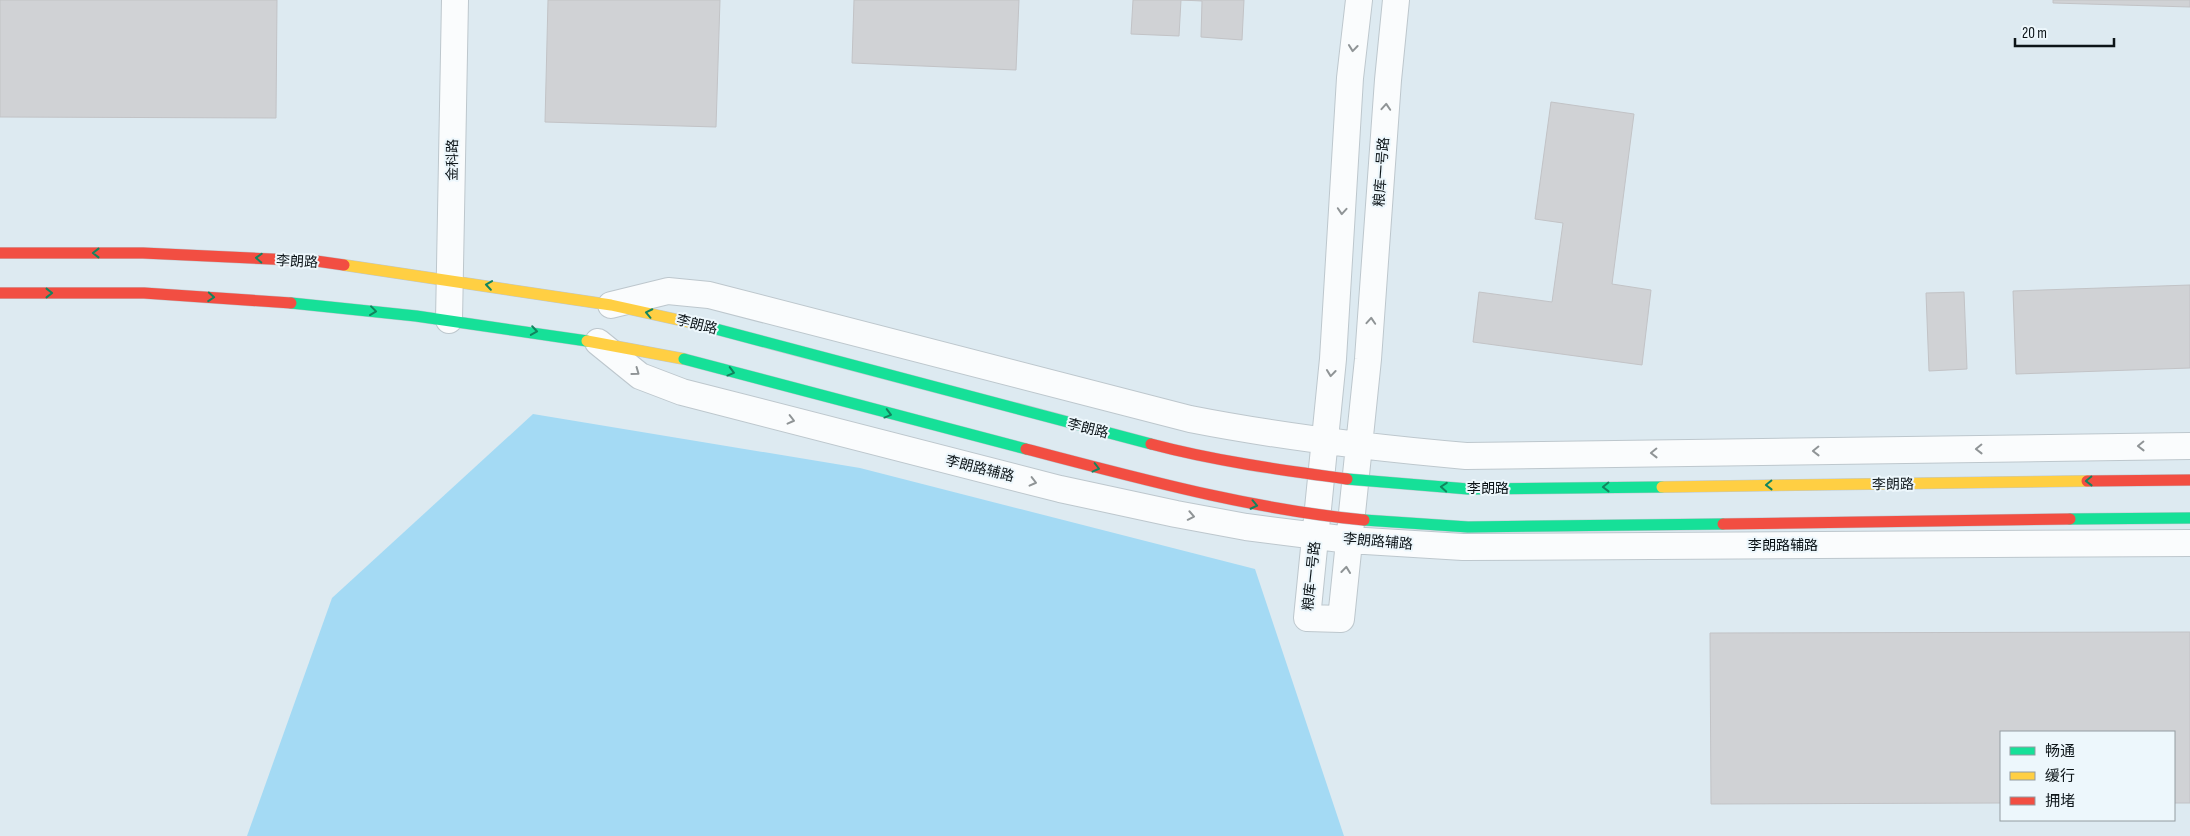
<svg xmlns="http://www.w3.org/2000/svg" width="2190" height="836" viewBox="0 0 2190 836" font-family="'Sofia Sans Condensed','Noto Sans SC',sans-serif">
<rect width="100%" height="100%" fill="#ddeaf1"/>
<!-- green -->
<path fill="#a4daf4" d="M533,414L860,468L1255,569L1344,836H247L332,598Z"/>
<!-- building -->
<path fill="#d0d2d5" stroke="#c2c3c6" d="M0,0H277L276,118L0,117Z
M548,0H720L716,127L545,122Z
M854,0H1019L1016,70L852,63Z
M1133,0H1244L1242,40L1201,37L1202,1L1181,0L1179,36L1131,34Z
M2053,0H2190V7L2053,3Z
M1551,102L1634,114L1612,284L1651,290L1642,365L1473,342L1479,292L1552,302L1563,223L1535,219Z
M2190,285V368L2016,374L2013,291Z
M1964,292L1967,369L1929,371L1926,293Z
M2190,632V803H2174V732H2001V803L1711,804L1710,633Z"/>
<g fill="none" stroke-linecap="round" stroke-linejoin="round">
<!-- street casing -->
<g stroke="#bdc7cd" stroke-width="28">
<path id="street" d="M1359,0L1350,78L1333,359L1307,618L1341,619L1368,359L1388,80L1396,0
M611,305L668,291L709,295L1190,419C1282,437 1373,448 1466,456L2190,446
M449,320L455,0
M598,342L640,376L682,392L1060,489L1176,514L1246,527L1349,540L1463,547L2190,543"/>
</g>
<!-- fast casing -->
<g stroke="#bdc7cd" stroke-width="12">
<path id="fast" d="M291,303L416,316L587,341"/>
</g>
<!-- slow casing -->
<g stroke="#bdc7cd" stroke-width="12">
<path id="slow" d="M344,265L611,305L697,324
M587,341L684,359"/>
</g>
<!-- jam casing -->
<g stroke="#bdc7cd" stroke-width="12">
<path id="jam" d="M0,253H143L316,261L344,265
M0,293H144L291,303"/>
</g>
<!-- street -->
<use href="#street" stroke="#fafcfd" stroke-width="26"/>
<!-- fast -->
<use href="#fast" stroke="#16e098" stroke-width="11"/>
<!-- slow -->
<use href="#slow" stroke="#ffcf43" stroke-width="11"/>
<!-- jam -->
<use href="#jam" stroke="#f24e42" stroke-width="11"/>
<!-- fast-bridge casing -->
<g stroke="#bdc7cd" stroke-width="12" stroke-linecap="butt">
<path id="fast-bridge" d="M697,324L1151,444
M684,359L1026,449
M1347,479L1468,489L1662,487
M2070,519L2190,518
M1364,520L1468,527L1723,524"/>
</g>
<!-- slow-bridge casing -->
<g stroke="#bdc7cd" stroke-width="12" stroke-linecap="butt">
<path id="slow-bridge" d="M1662,487L2087,481"/>
</g>
<!-- jam-bridge casing -->
<g stroke="#bdc7cd" stroke-width="12" stroke-linecap="butt">
<path id="jam-bridge" d="M1151,444C1215,461 1281,470 1347,479
M1026,449C1138,478 1249,509 1364,520
M2087,481L2190,480
M1723,524L2070,519"/>
</g>
<!-- fast-bridge -->
<use href="#fast-bridge" stroke="#16e098" stroke-width="11"/>
<!-- slow-bridge -->
<use href="#slow-bridge" stroke="#ffcf43" stroke-width="11"/>
<!-- jam-bridge -->
<use href="#jam-bridge" stroke="#f24e42" stroke-width="11"/>
</g>
<!-- one-way arrows -->
<defs><path id="oneway-chevron" d="M-2-3.5L2.5 0L-2 3.5" fill="none" stroke-width="1.6" stroke-linecap="round" stroke-linejoin="round" transform="scale(1.25)"/></defs>
<g stroke="#8f9496">
<use href="#oneway-chevron" transform="translate(1353 48) rotate(96)"/>
<use href="#oneway-chevron" transform="translate(1386 107) rotate(-86)"/>
<use href="#oneway-chevron" transform="translate(1342 211) rotate(94)"/>
<use href="#oneway-chevron" transform="translate(1371 321) rotate(-86)"/>
<use href="#oneway-chevron" transform="translate(636 372) rotate(36)"/>
<use href="#oneway-chevron" transform="translate(1331 373) rotate(96)"/>
<use href="#oneway-chevron" transform="translate(791 420) rotate(14)"/>
<use href="#oneway-chevron" transform="translate(2141 446) rotate(179)"/>
<use href="#oneway-chevron" transform="translate(1979 449) rotate(179)"/>
<use href="#oneway-chevron" transform="translate(1816 451) rotate(179)"/>
<use href="#oneway-chevron" transform="translate(1654 453) rotate(179)"/>
<use href="#oneway-chevron" transform="translate(1033 482) rotate(14)"/>
<use href="#oneway-chevron" transform="translate(1191 516) rotate(11)"/>
<use href="#oneway-chevron" transform="translate(1346 570) rotate(-84)"/>
</g>
<g stroke="#12845e">
<use href="#oneway-chevron" transform="translate(96 253) rotate(-180)"/>
<use href="#oneway-chevron" transform="translate(259 258) rotate(-177)"/>
<use href="#oneway-chevron" transform="translate(489 285) rotate(-172)"/>
<use href="#oneway-chevron" transform="translate(49 293)"/>
<use href="#oneway-chevron" transform="translate(211 297) rotate(4)"/>
<use href="#oneway-chevron" transform="translate(373 311) rotate(7)"/>
<use href="#oneway-chevron" transform="translate(649 313) rotate(-168)"/>
<use href="#oneway-chevron" transform="translate(534 331) rotate(9)"/>
<use href="#oneway-chevron" transform="translate(731 372) rotate(15)"/>
<use href="#oneway-chevron" transform="translate(888 414) rotate(15)"/>
<use href="#oneway-chevron" transform="translate(1096 468) rotate(14)"/>
<use href="#oneway-chevron" transform="translate(2089 481) rotate(179)"/>
<use href="#oneway-chevron" transform="translate(1769 485) rotate(179)"/>
<use href="#oneway-chevron" transform="translate(1444 487) rotate(-176)"/>
<use href="#oneway-chevron" transform="translate(1606 487) rotate(179)"/>
<use href="#oneway-chevron" transform="translate(1254 505) rotate(12)"/>
</g>
<g text-anchor="middle" stroke-width="4" stroke-linejoin="round" paint-order="stroke">
<!-- street labels -->
<g font-size="14" fill="#0c1418" stroke="#edf7fc">
<text transform="translate(452 160) rotate(-89)" y="5">金科路</text>
<text transform="translate(1381 172) rotate(-86)" y="5">粮库一号路</text>
<text transform="translate(297 261) rotate(3)" y="5">李朗路</text>
<text transform="translate(697 324) rotate(14)" y="5">李朗路</text>
<text transform="translate(1088 428) rotate(14)" y="5">李朗路</text>
<text transform="translate(980 468) rotate(14)" y="5">李朗路辅路</text>
<text transform="translate(1893 484) rotate(-1)" y="5">李朗路</text>
<text x="1488" y="493">李朗路</text>
<text transform="translate(1378 541) rotate(5)" y="5">李朗路辅路</text>
<text x="1783" y="550">李朗路辅路</text>
<text transform="translate(1311 576) rotate(-84)" y="5">粮库一号路</text>
</g>
</g>
<!-- legend -->
<rect x="2000" y="731" width="175" height="90" fill="#edf7fc" stroke="#939ca1"/>
<rect x="2010" y="747" width="25" height="8" fill="#16e098" stroke="#939ca1"/>
<text x="2045" y="756" font-size="15" fill="#0c1418">畅通</text>
<rect x="2010" y="772" width="25" height="8" fill="#ffcf43" stroke="#939ca1"/>
<text x="2045" y="781" font-size="15" fill="#0c1418">缓行</text>
<rect x="2010" y="797" width="25" height="8" fill="#f24e42" stroke="#939ca1"/>
<text x="2045" y="806" font-size="15" fill="#0c1418">拥堵</text>
<!-- scale -->
<path d="M2015 38v8h99v-8" fill="none" stroke="#0c1418" stroke-width="2.5"/>
<text x="2022" y="38" font-size="15" fill="#0c1418" stroke="#edf7fc" stroke-width="4" paint-order="stroke">20 m</text>
</svg>
